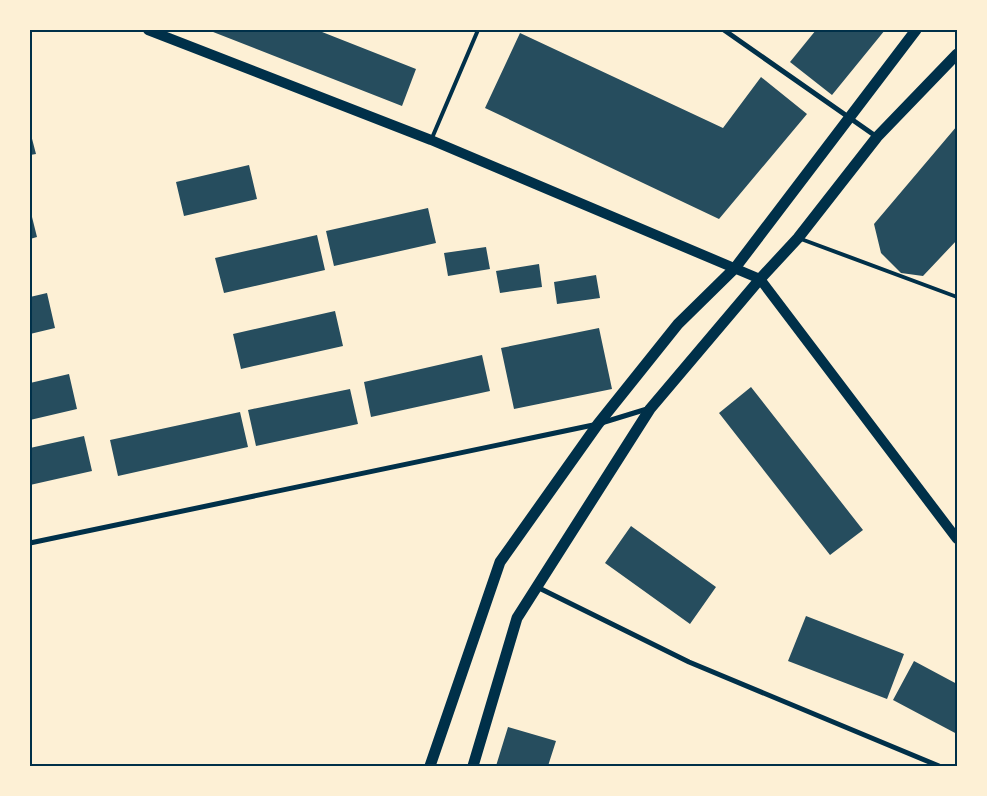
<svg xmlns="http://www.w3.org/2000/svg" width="987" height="796" viewBox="0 0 987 796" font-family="'Titillium Web',sans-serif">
<rect width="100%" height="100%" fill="#fdf0d5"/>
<!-- building -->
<path fill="#264d5e" d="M208,30H317L416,69L402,106Z
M816,30H885L832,95L790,62Z
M520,33L723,128L761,77L807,114L719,219L485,108Z
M957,126V240L923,276L901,273L881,253L874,224Z
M30,131L36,154L30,155Z
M249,165L257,199L184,216L176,182Z
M428,208L436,243L334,266L326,231Z
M30,209L37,237L30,239Z
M317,235L325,270L224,293L215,258Z
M486,247L490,269L448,276L444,253Z
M539,264L542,287L500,293L496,271Z
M596,275L600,298L557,304L554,282Z
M47,293L55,328L30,334V297Z
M335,311L343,346L241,369L233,334Z
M599,328L612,389L514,409L501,348Z
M482,355L490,391L371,417L364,382Z
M69,374L77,409L30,420V383Z
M751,387L863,530L830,555L719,413Z
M350,389L358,424L256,446L248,410Z
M240,412L248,447L118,476L110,440Z
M84,436L92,471L30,485V448Z
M631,526L716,587L690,624L605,563Z
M806,616L904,654L887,699L788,661Z
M914,661L957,684V734L893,700Z
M508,727L556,741L548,766H496Z"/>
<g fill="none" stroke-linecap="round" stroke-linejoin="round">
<!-- service -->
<path stroke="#003049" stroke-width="4" d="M432,138L478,30
M801,239L957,297"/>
<!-- minor -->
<path stroke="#003049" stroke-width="5" d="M724,30L877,137
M30,543L598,424L647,409
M537,587L689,662L939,766"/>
<!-- secondary -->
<path stroke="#003049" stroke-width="10" d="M148,30L431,140L760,279L957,539"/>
<!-- primary -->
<path stroke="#003049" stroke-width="11" d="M430,766L500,562L598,424L678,324L735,268L916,30
M473,766L517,618L650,409L760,279L798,238L877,137L957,54"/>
</g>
<!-- border -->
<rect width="987" height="796" fill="none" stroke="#fdf0d5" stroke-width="62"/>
<rect x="31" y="31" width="925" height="734" fill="none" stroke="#003049" stroke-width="2"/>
</svg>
